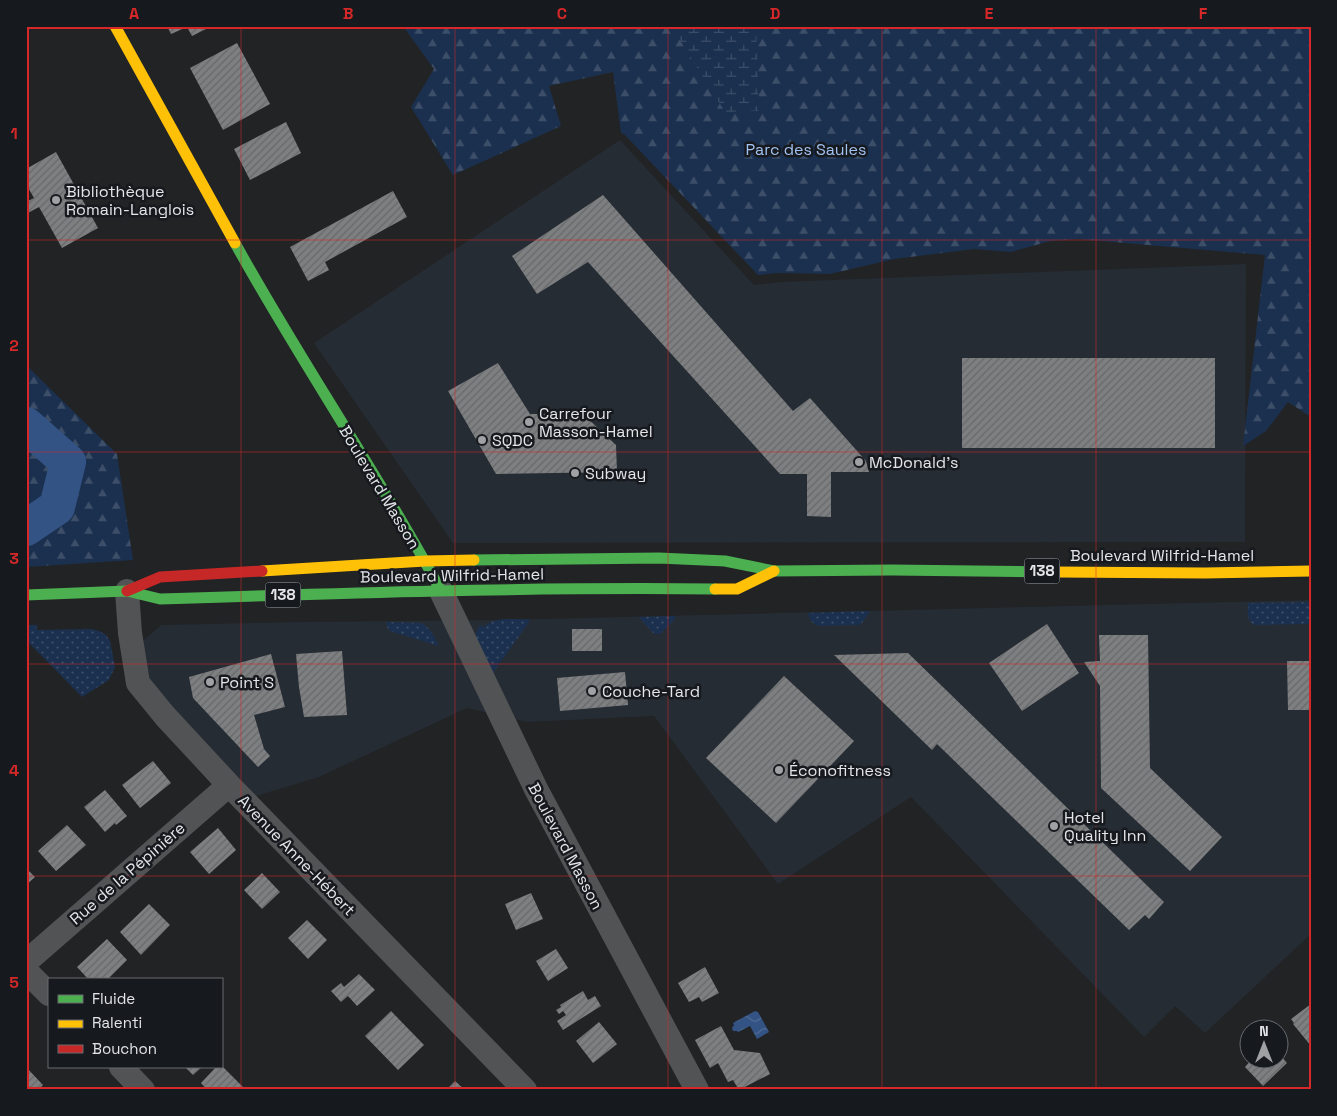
<svg xmlns="http://www.w3.org/2000/svg" width="1337" height="1116" viewBox="0 0 1337 1116" font-family="'Space Grotesk',sans-serif">
<defs>
<pattern id="grass-dots" width="8" height="8" patternUnits="userSpaceOnUse" patternTransform="scale(1.25)"><rect width="8" height="8" fill="#1b304f"/><path d="M2 2h.1M6 6h.1" fill="none" stroke="#3c4e68" stroke-width="1.8" stroke-linecap="round"/></pattern>
<pattern id="forest-firs" width="22" height="20" patternUnits="userSpaceOnUse" patternTransform="scale(1.25)"><rect width="22" height="20" fill="#1b304f"/><path d="M5 1l3.5 6h-7zM16 11l3.5 6h-7z" fill="#3c4e68"/></pattern>
<pattern id="wetland-marsh" width="20" height="14" patternUnits="userSpaceOnUse" patternTransform="scale(1.25)"><rect width="20" height="14" fill="#1b304f"/><path d="M1 5h8M5 5V1M11 12h8M15 12V8" fill="none" stroke="#3c4e68"/></pattern>
<pattern id="water-waves" width="16" height="10" patternUnits="userSpaceOnUse" patternTransform="scale(1.25)"><rect width="16" height="10" fill="#325384"/><path d="M0 5q4-4 8 0t8 0" fill="none" stroke="#506c95"/></pattern>
<pattern id="building-hatch" width="6" height="6" patternUnits="userSpaceOnUse" patternTransform="scale(1.25)"><rect width="6" height="6" fill="#7e7f81"/><path d="M-1 1l2-2M0 6l6-6M5 7l2-2" fill="none" stroke="#676869"/></pattern>
</defs>
<rect width="100%" height="100%" fill="#212325"/>
<!-- built -->
<path fill="#262c34" d="M620,140L754,285L781,282L1246,264L1245,542L453,543L314,343Z
M1311,600V934L1205,1033L1175,1006L1144,1037L911,797L778,884L654,716L527,722L467,708L319,777L256,796L168,706L144,679L134,649L161,625L303,622L496,620Z"/>
<!-- grass -->
<path fill="url(#grass-dots)" d="M1311,602V623L1306,624L1254,625C1246,619 1248,613 1248,603Z
M870,611L863,622L859,625L820,626C812,624 810,621 808,613Z
M675,616V619L660,634H654L639,617Z
M529,619V622L492,674L476,640V633L480,625L484,627C495,616 514,620 529,619Z
M386,622L421,623C431,628 434,637 439,646L390,631L387,627Z
M26,625H37V630L92,629L99,631L106,635L110,641L115,667L109,680L82,697L30,644H26Z"/>
<!-- forest -->
<path fill="url(#forest-firs)" d="M403,26H1311V417L1288,402L1266,431L1243,446L1265,255L1078,239L1050,241L1011,252L974,249L894,259L830,274L779,273L758,275L625,135L621,133L613,72L549,86L561,126L453,175L411,107L434,69Z
M26,365L117,454L133,560L26,567Z"/>
<!-- wetland -->
<path fill="url(#wetland-marsh)" d="M671,26H756L759,111L725,112Z"/>
<!-- water -->
<path fill="url(#water-waves)" d="M755,1011L758,1012L769,1032L757,1039L750,1026L738,1032L737,1031H733L732,1028L734,1025L733,1023Z"/>
<g fill="none" stroke-linecap="round" stroke-linejoin="round">
<!-- river -->
<path stroke="#325384" stroke-width="36" d="M26,425L68,462L57,507L26,528"/>
</g>
<!-- building -->
<path fill="url(#building-hatch)" d="M167,26H212L192,36L187,27L171,34Z
M237,43L270,104L223,130L190,68Z
M286,122L301,153L250,180L234,149Z
M56,152L98,228L62,248L39,207L26,214V202L34,198L26,184V169Z
M393,191L407,217L325,262L329,270L308,281L290,247Z
M603,195L793,411L810,398L866,461L869,472H831V517L807,516V474H780L588,262L537,294L512,256Z
M962,358H1215V448H962Z
M498,363L530,414H583L616,445L617,472L496,474L448,391Z
M1047,624L1079,673L1022,711L989,663Z
M572,629H602V651H572Z
M1099,635H1148L1150,768L1222,837L1190,871L1101,788L1100,686L1084,662L1100,661Z
M342,651L347,715L304,717L299,687L296,654Z
M908,653L1164,902L1149,919L1145,915L1129,930L937,744L932,750L834,655Z
M271,654L285,707L254,715L264,749L270,756L258,767L193,698L189,677Z
M1287,661H1311V710H1288Z
M625,672L628,705L560,711L557,678Z
M784,676L854,741L776,823L706,758Z
M153,761L171,783L140,808L122,785Z
M105,790L127,816L116,825L115,823L105,832L84,807Z
M67,825L86,845L56,871L38,851Z
M218,828L236,850L209,874L190,852Z
M26,868L35,877L26,885Z
M262,873L280,892L262,909L244,890Z
M531,893L543,919L516,930L505,904Z
M149,904L170,925L141,955L120,932Z
M307,920L327,940L308,959L288,938Z
M107,939L127,960L107,980H89L77,967Z
M556,949L568,968L548,981L536,961Z
M705,967L719,993L702,1002L699,997L689,1002L678,983Z
M359,974L375,990L357,1006L348,996L341,1002L331,991L341,983L344,987Z
M583,991L588,1000L595,996L601,1006L563,1030L557,1021L566,1015L563,1011L559,1014L556,1010L561,1007L560,1005Z
M1311,1004V1046L1293,1024L1294,1023L1291,1019Z
M391,1011L424,1045L398,1070L365,1036Z
M599,1022L617,1044L593,1063L576,1041Z
M721,1026L734,1050L760,1053L770,1074L739,1090L733,1080L728,1082L718,1063L710,1068L695,1040Z
M1280,1055L1287,1063L1263,1086L1245,1067L1253,1058H1280Z
M221,1065L246,1090H207L201,1083L216,1067H221Z
M26,1067L43,1085L38,1090H26Z
M185,1067H202L193,1075Z
M455,1081L465,1090H446Z"/>
<g fill="none" stroke-linecap="round" stroke-linejoin="round">
<!-- street -->
<path stroke="#525354" stroke-width="24" d="M127,591L130,633L138,683L165,716L229,785L525,1090
M441,591L536,789L697,1090
M26,962L229,785
M26,971L49,994
M121,1067L143,1090"/>
<!-- fast -->
<path stroke="#4caf50" stroke-width="11" d="M235,243C300,361 377,472 441,591
M474,560L659,558L725,561L774,571L892,570L1056,572
M26,595L127,591L160,599C345,593 530,587 715,589"/>
<!-- slow -->
<path stroke="#ffc107" stroke-width="11" d="M115,26L235,243
M262,571L425,561L474,560
M1056,572L1205,573L1311,571
M715,589H737L774,571"/>
<!-- jam -->
<path stroke="#c62828" stroke-width="11" d="M127,591L160,577L262,571"/>
</g>
<!-- grid -->
<path fill="none" stroke="#d62828" stroke-width="1" stroke-opacity="0.55" d="M241,26V1090M455,26V1090M668,26V1090M882,26V1090M1096,26V1090M26,240H1311M26,452H1311M26,664H1311M26,876H1311"/>
<!-- markers -->
<g fill="#9fa1a4" stroke="#16191e" stroke-width="2">
<circle cx="56" cy="200" r="5"/>
<circle cx="529" cy="422" r="5"/>
<circle cx="482" cy="440" r="5"/>
<circle cx="859" cy="462" r="5"/>
<circle cx="575" cy="473" r="5"/>
<circle cx="210" cy="682" r="5"/>
<circle cx="592" cy="691" r="5"/>
<circle cx="779" cy="770" r="5"/>
<circle cx="1054" cy="826" r="5"/>
</g>
<g text-anchor="middle" stroke-width="5" stroke-linejoin="round" paint-order="stroke">
<!-- shield labels -->
<g fill="#16191e" stroke="#a6a8ac" stroke-width="1">
<rect x="1024.5" y="558.5" width="35" height="25" rx="4"/>
<rect x="265.5" y="582.5" width="35" height="25" rx="4"/>
</g>
<g font-size="15" font-weight="bold" fill="#e3e5e9">
<text x="1042" y="576">138</text>
<text x="283" y="600">138</text>
</g>
<!-- park labels -->
<g font-size="16" fill="#a2c2f1" stroke="#16191e">
<text x="806" y="155">Parc des Saules</text>
</g>
<!-- poi labels -->
<g font-size="16" fill="#e3e5e9" stroke="#16191e" text-anchor="start">
<text x="66" y="197">Bibliothèque<tspan x="66" dy="18">Romain-Langlois</tspan></text>
<text x="539" y="419">Carrefour<tspan x="539" dy="18">Masson-Hamel</tspan></text>
<text x="492" y="446">SQDC</text>
<text x="869" y="468">McDonald's</text>
<text x="585" y="479">Subway</text>
<text x="220" y="688">Point S</text>
<text x="602" y="697">Couche-Tard</text>
<text x="789" y="776">Éconofitness</text>
<text x="1064" y="823">Hotel<tspan x="1064" dy="18">Quality Inn</tspan></text>
</g>
<!-- street labels -->
<g font-size="16" fill="#e3e5e9" stroke="#16191e">
<text transform="translate(380 487) rotate(59)" y="6">Boulevard Masson</text>
<text x="1162" y="561">Boulevard Wilfrid-Hamel</text>
<text transform="translate(452 575) rotate(-1)" y="6">Boulevard Wilfrid-Hamel</text>
<text transform="translate(566 846) rotate(62)" y="6">Boulevard Masson</text>
<text transform="translate(297 855) rotate(46)" y="6">Avenue Anne-Hébert</text>
<text transform="translate(127 873) rotate(-41)" y="6">Rue de la Pépinière</text>
</g>
</g>
<!-- border -->
<rect width="1337" height="1116" fill="none" stroke="#16191e" stroke-width="55"/>
<!-- legend -->
<rect x="48" y="978" width="175" height="90" fill="#16191e" stroke="#686b6f"/>
<rect x="58" y="995" width="25" height="8" fill="#4caf50" stroke="#686b6f"/>
<text x="92" y="1004" font-size="15" fill="#e3e5e9">Fluide</text>
<rect x="58" y="1020" width="25" height="8" fill="#ffc107" stroke="#686b6f"/>
<text x="92" y="1028" font-size="15" fill="#e3e5e9">Ralenti</text>
<rect x="58" y="1045" width="25" height="8" fill="#c62828" stroke="#686b6f"/>
<text x="92" y="1054" font-size="15" fill="#e3e5e9">Bouchon</text>
<!-- north arrow -->
<g transform="translate(1264 1044)"><circle r="24" fill="#16191e" stroke="#686b6f"/>
<path d="M0-4L9 19L0 12L-9 19Z" fill="#9fa1a4"/>
<text y="-8" font-size="14" font-weight="bold" text-anchor="middle" fill="#e3e5e9">N</text>
</g>
<rect x="28" y="28" width="1282" height="1060" fill="none" stroke="#d62828" stroke-width="2"/>
<g font-size="16" text-anchor="middle" font-weight="bold" fill="#d62828">
<text x="134" y="19">A</text>
<text x="348" y="19">B</text>
<text x="562" y="19">C</text>
<text x="775" y="19">D</text>
<text x="989" y="19">E</text>
<text x="1203" y="19">F</text>
<text x="14" y="139">1</text>
<text x="14" y="351">2</text>
<text x="14" y="564">3</text>
<text x="14" y="776">4</text>
<text x="14" y="988">5</text>
</g>
</svg>
